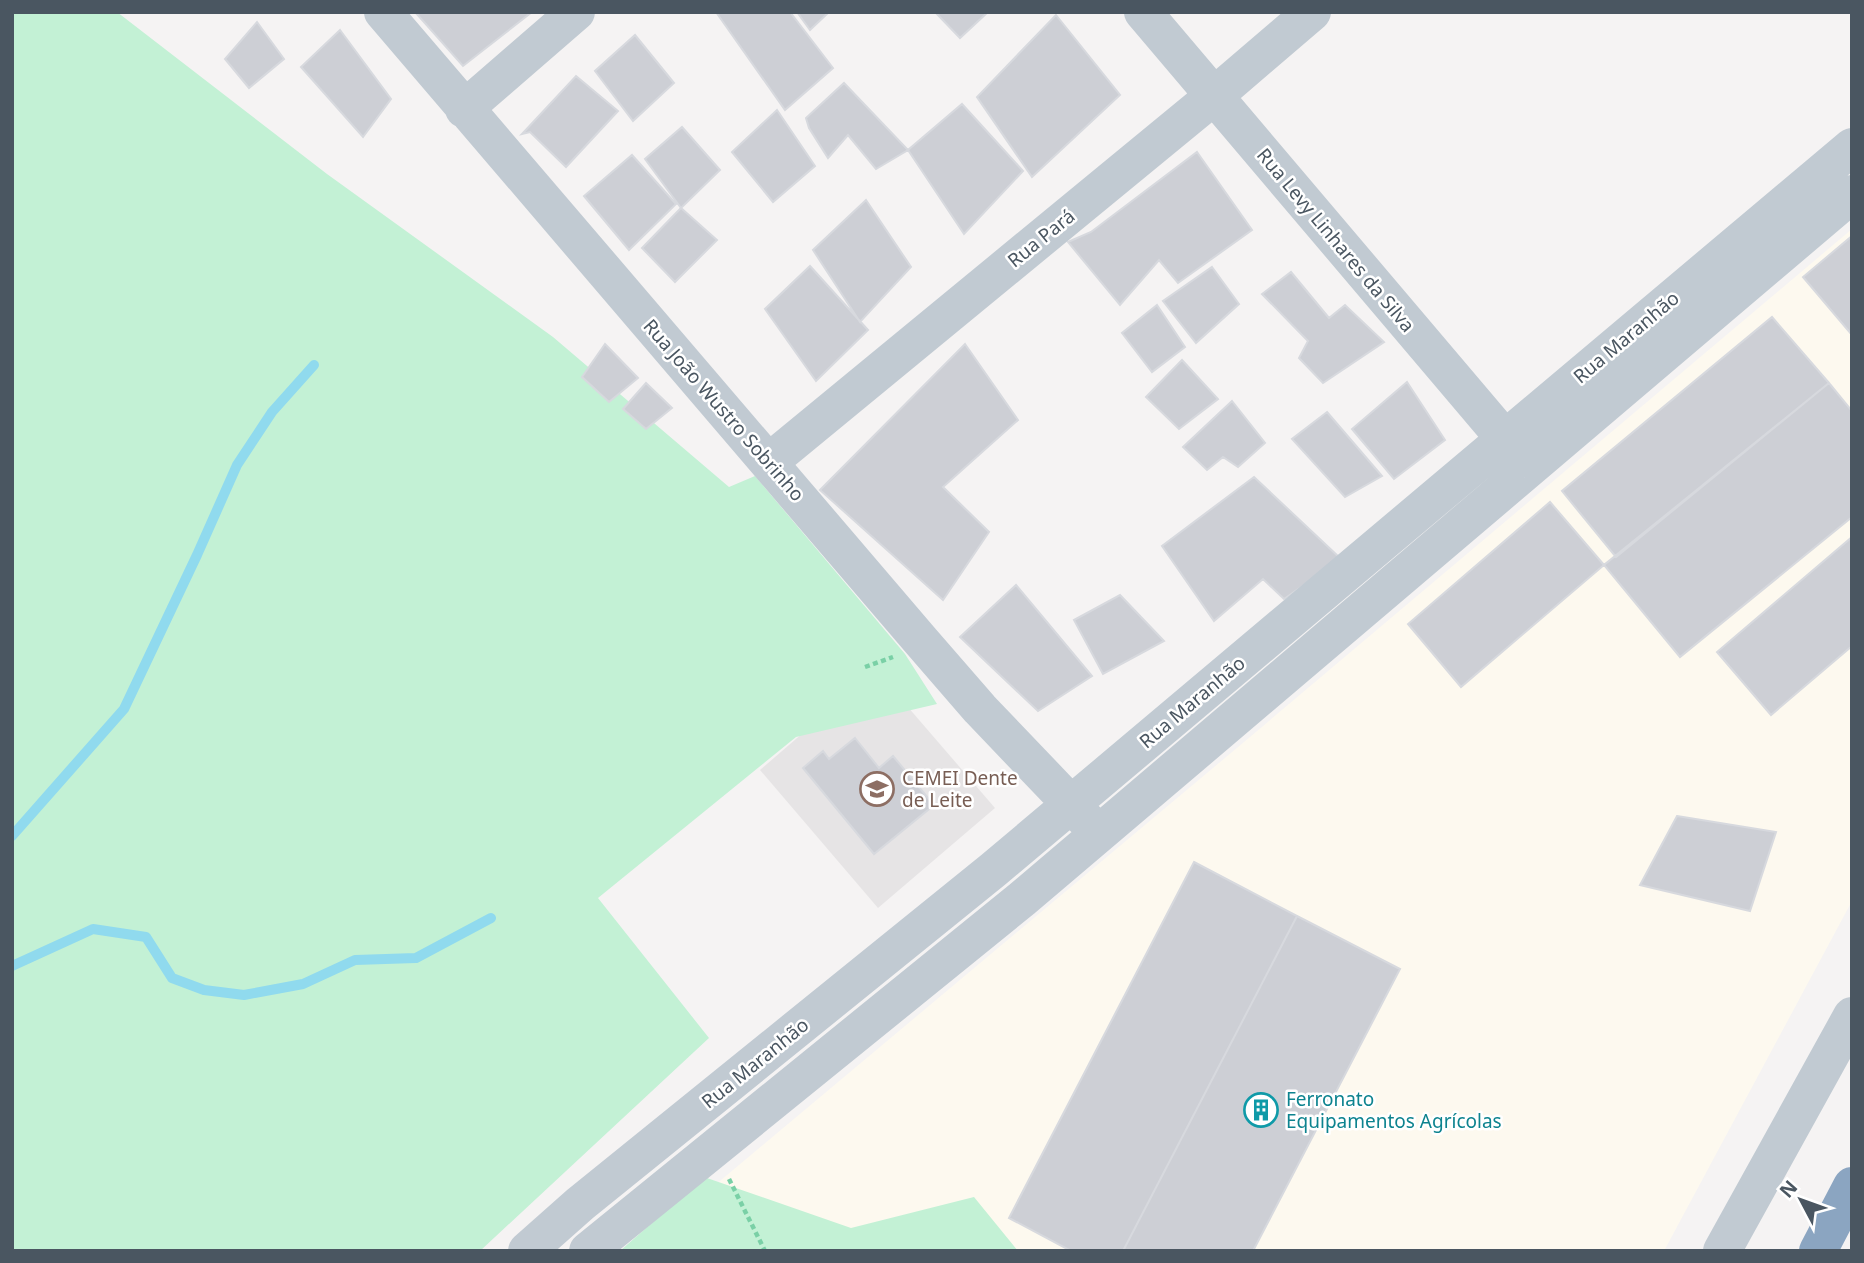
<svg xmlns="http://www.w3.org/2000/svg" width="1864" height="1263" viewBox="0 0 1864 1263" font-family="'Noto Sans',sans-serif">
<rect width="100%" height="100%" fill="#f5f3f3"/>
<!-- commercial -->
<path fill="#fdf9ef" d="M1852,229V901L1664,1251H845L708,1191L1250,737Z"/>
<!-- education -->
<path fill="#e6e4e5" d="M876,670L995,808L878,908L760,770Z"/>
<!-- green -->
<path fill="#c3f1d5" d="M12,12H117L327,174L553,337L729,487L755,476L905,654L937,704L796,737L598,898L709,1038L480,1251H12Z
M704,1177L851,1228L974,1197L1018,1251H620Z"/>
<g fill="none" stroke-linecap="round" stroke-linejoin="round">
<!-- stream -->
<path stroke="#90daee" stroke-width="10" d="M12,836L124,709L197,555L237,465L272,412L314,365
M12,966L93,929L146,937L172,978L204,990L244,995L303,984L355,960L416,958L491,918"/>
</g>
<!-- building -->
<path fill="#cdcfd5" stroke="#d7d9de" stroke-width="2" d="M415,12H532L463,66Z
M716,12H790L833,68L785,110Z
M797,12H829L810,30Z
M935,12H988L960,38Z
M1056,15L1120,95L1032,177L977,97Z
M257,22L284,59L249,88L225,59Z
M340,30L391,99L363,137L301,67Z
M635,35L674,83L633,121L595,71Z
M576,76L618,111L566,167L530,132L522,134Z
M844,83L908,150L876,169L848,135L828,158L809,128L806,118Z
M962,104L1023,171L964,234L908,150Z
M777,110L815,166L773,202L732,152Z
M682,127L720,170L681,208L645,159Z
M1197,152L1252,230L1178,283L1159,260L1120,305L1068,242L1091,232Z
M632,155L676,204L629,250L584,196Z
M866,200L911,267L860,322L813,250Z
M681,208L717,240L675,282L642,248Z
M1852,236V335L1803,277Z
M810,266L868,330L816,381L765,309Z
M1212,267L1239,304L1196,343L1163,301Z
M1291,272L1329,318L1345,305L1384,342L1323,383L1299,358L1308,341L1262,294Z
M1157,305L1185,347L1152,372L1122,333Z
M1772,317L1829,383L1616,557L1562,491Z
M605,344L638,378L609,402L582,377Z
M965,344L1018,420L943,487L989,532L943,600L820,490Z
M1182,360L1218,399L1179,429L1146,397Z
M1407,382L1445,440L1394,479L1352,429Z
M646,383L672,408L646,429L623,409Z
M1829,383L1852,411V517L1680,657L1604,565Z
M1232,401L1265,443L1238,467L1223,457L1207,470L1183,447Z
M1327,412L1382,476L1345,497L1292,439Z
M1254,477L1341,559L1284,599L1263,579L1214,621L1162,546Z
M1550,502L1604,565L1461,687L1408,624Z
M1852,537V646L1771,715L1717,652Z
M1016,585L1092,676L1038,711L960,637Z
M1120,595L1164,641L1103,674L1074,620Z
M855,738L879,768L893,756L934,805L874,854L803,768L823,751L829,759Z
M1677,816L1776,832L1750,911L1640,885Z
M1194,862L1297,916L1123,1251H1071L1009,1218Z
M1297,916L1400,969L1253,1251H1123Z"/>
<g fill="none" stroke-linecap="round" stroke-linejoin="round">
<!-- path -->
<path stroke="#7ad0a6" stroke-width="4.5" stroke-dasharray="5 3.5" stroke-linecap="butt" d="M865,667L893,657
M729,1179L765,1251"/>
<!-- minor -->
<path stroke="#c1cad2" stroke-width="38" d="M383,12L921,641L980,709L1087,821
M1143,12L1522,459
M464,109L576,12
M769,462L1214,96L1312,12
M527,1251L580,1204L993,870L1852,147
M588,1251L1022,899L1852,194
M1722,1251L1852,1016"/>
<!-- highway -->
<path stroke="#8ba5c1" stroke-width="38" d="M1818,1251L1852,1186"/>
</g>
<!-- icons -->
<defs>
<g id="school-ring" transform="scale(1.75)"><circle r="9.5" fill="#fff" stroke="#8d6e63" stroke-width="1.5"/><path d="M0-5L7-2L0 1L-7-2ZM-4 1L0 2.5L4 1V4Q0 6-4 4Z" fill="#8d6e63"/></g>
<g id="building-ring" transform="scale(1.75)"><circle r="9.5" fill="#fff" stroke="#0f9aa8" stroke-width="1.5"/><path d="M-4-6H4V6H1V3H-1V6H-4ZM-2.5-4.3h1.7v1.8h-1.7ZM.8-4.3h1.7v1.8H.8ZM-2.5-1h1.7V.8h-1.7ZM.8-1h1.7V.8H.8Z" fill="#0f9aa8"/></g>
</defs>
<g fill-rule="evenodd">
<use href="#school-ring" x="877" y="789"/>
<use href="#building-ring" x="1261" y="1110"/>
</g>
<g text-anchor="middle" stroke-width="5" stroke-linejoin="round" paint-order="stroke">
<!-- street labels -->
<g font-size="19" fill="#4a5661" stroke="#fff">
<text transform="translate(1041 238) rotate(-39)" y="7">Rua Pará</text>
<text transform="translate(1336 240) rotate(50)" y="7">Rua Levy Linhares da Silva</text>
<text transform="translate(1626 337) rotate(-40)" y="7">Rua Maranhão</text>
<text transform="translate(724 410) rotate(49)" y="7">Rua João Wustro Sobrinho</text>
<text transform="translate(1192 702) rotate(-40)" y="7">Rua Maranhão</text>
<text transform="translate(755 1063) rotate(-39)" y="7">Rua Maranhão</text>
</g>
<!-- education labels -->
<g font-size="19" fill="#785e54" stroke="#fff" text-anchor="start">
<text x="902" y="785">CEMEI Dente<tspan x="902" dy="22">de Leite</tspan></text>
</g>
<!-- culture labels -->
<g font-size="19" fill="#0d838f" stroke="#fff" text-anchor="start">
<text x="1286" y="1106">Ferronato<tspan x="1286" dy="22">Equipamentos Agrícolas</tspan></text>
</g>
</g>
<!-- border -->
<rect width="1864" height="1263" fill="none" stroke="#4a5661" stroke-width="28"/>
<!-- north arrow -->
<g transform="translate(1801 1200) rotate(311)" stroke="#ffffff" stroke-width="5" paint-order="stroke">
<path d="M0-5L12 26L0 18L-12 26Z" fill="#4a5661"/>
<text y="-10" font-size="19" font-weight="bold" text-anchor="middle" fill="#4a5661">N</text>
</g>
</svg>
